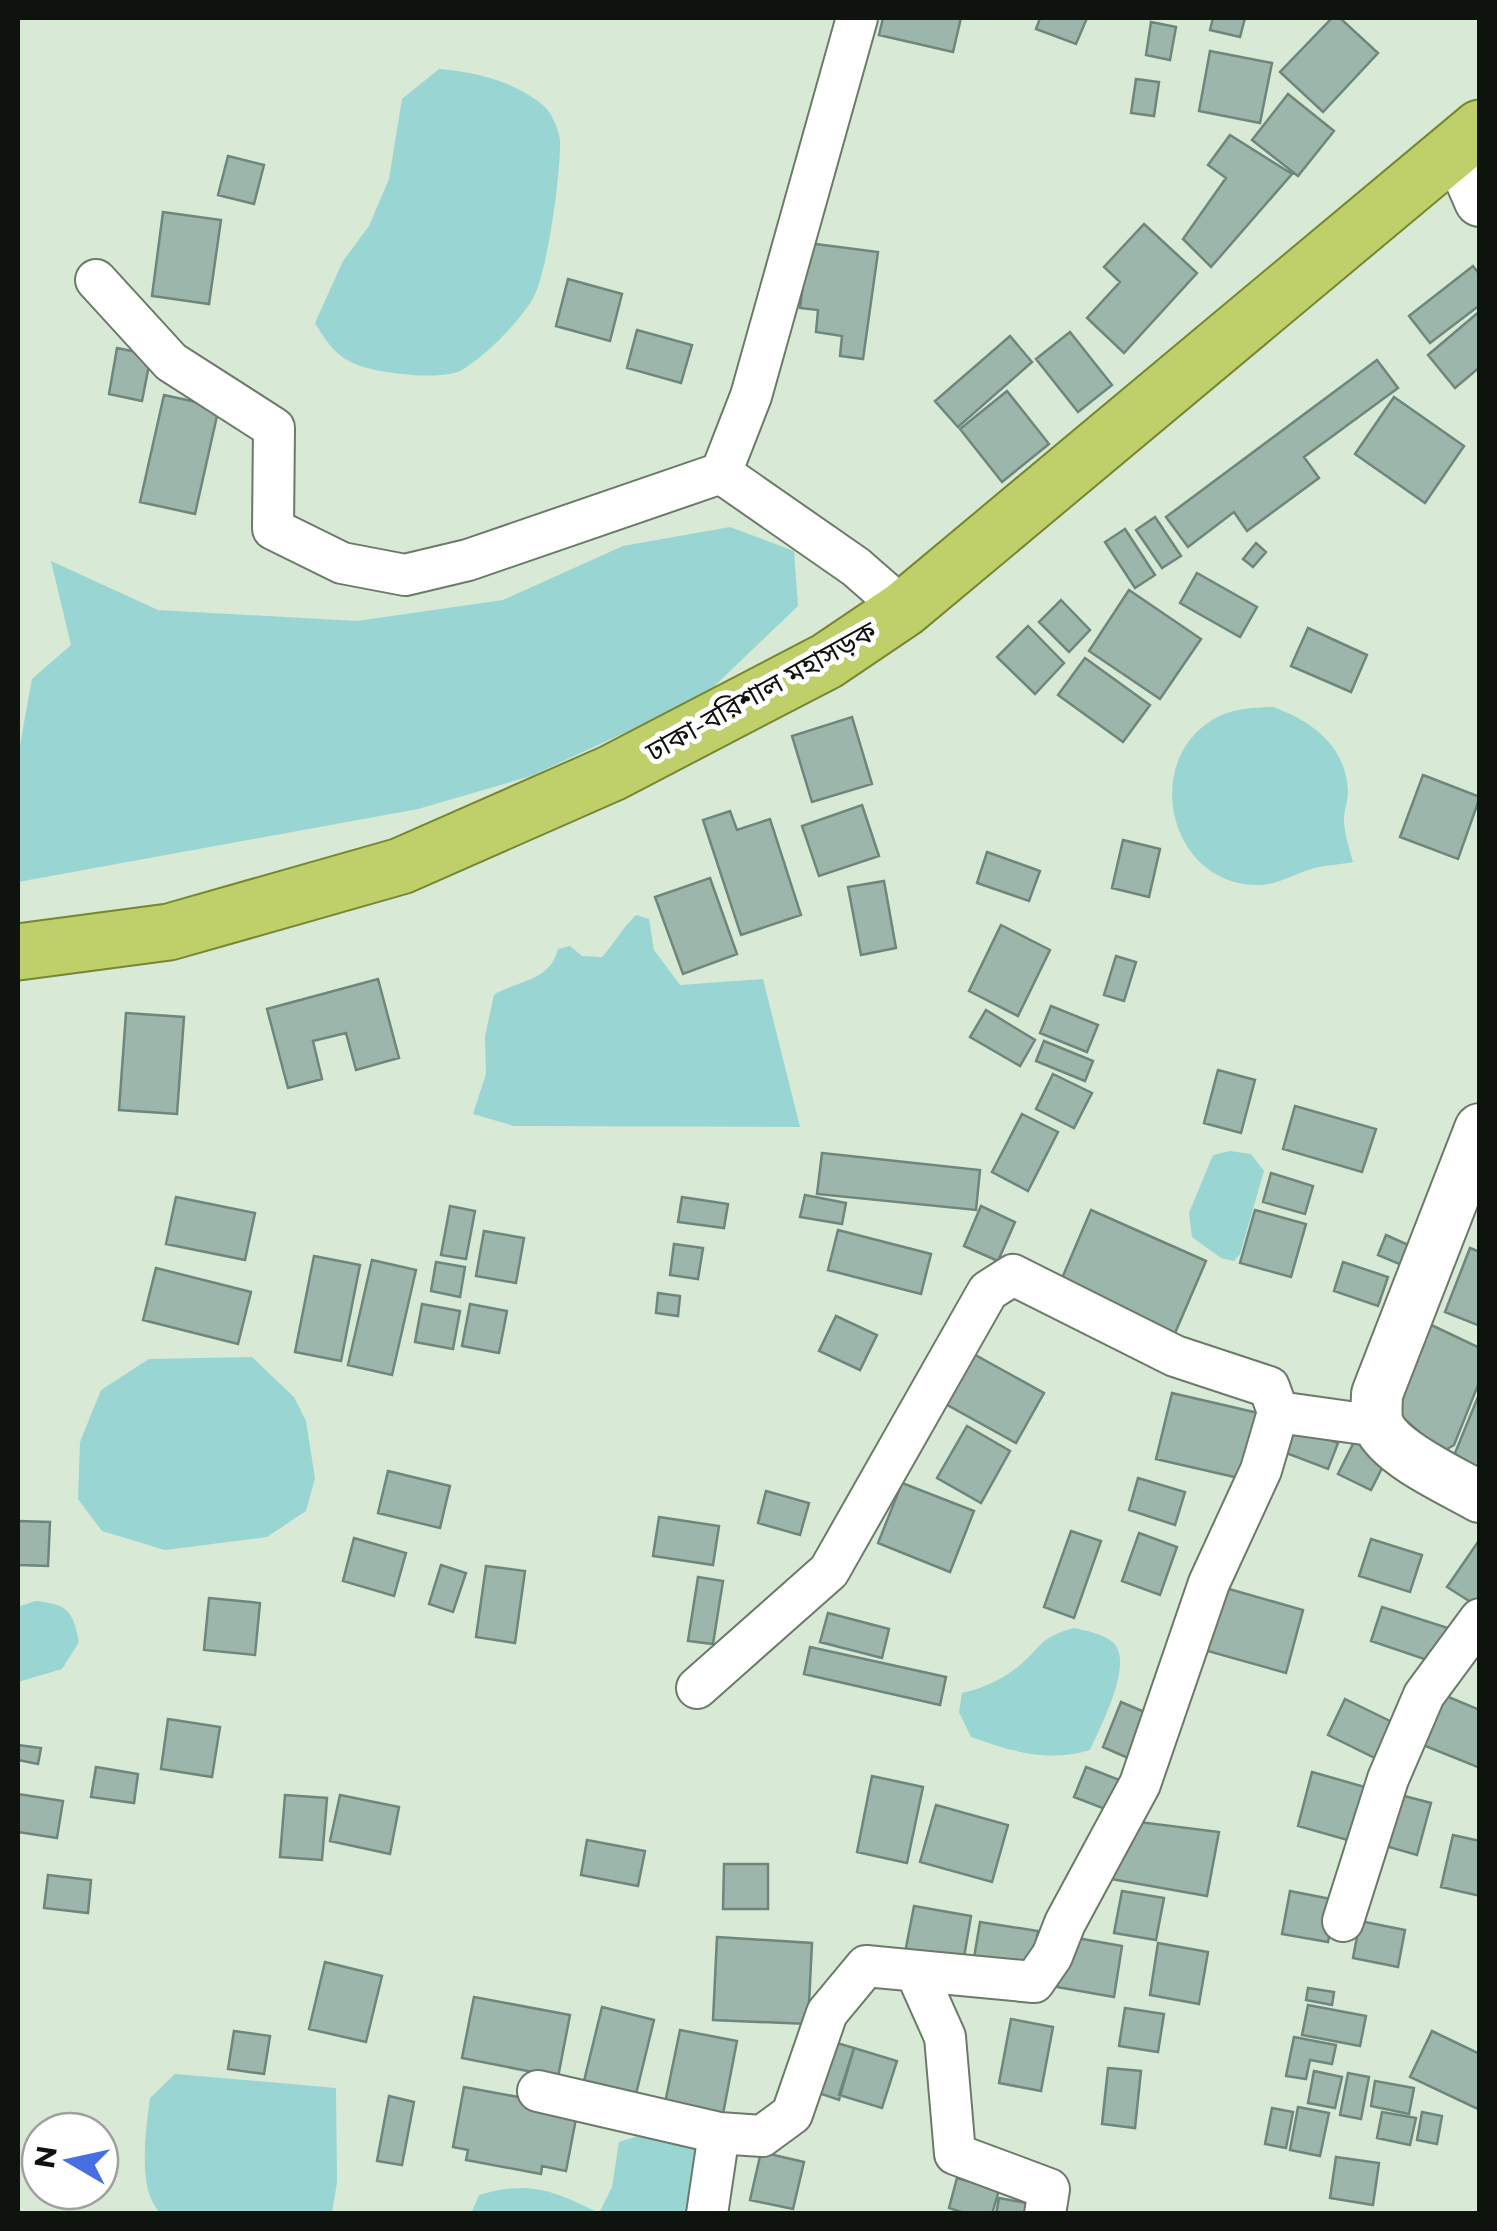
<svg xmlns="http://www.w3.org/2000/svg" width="1497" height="2231" viewBox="0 0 1497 2231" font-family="Montserrat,'Noto Sans Bengali',sans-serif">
<rect width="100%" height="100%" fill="#d8e9d6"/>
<!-- water -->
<path fill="#99d5d2" d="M439,69C474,71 519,83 545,107C552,114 560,132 560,142C561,172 547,277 532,300C517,324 487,355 462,370C446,379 404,375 386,372C347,365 335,357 315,323L343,261L369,226L389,179L402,99Z
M730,527L794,551L798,606L704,696L531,776L418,809L18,882V756L32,679L71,645L51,561L158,610L357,621L503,600L623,546Z
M1273,707C1312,721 1346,746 1348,791C1348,802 1343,813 1344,823C1345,836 1350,850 1353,862C1339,865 1322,865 1308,870C1290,876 1277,885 1257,885C1170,885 1140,762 1214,719C1232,708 1253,708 1273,707Z
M636,915L649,919L654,950L680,985L763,979L800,1127L514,1126L473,1114L486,1074L485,1036L494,995C517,980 550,982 558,949L570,946L582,956L602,957C615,943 622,928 636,915Z
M1230,1151L1251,1154L1264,1171L1240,1254L1234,1261L1221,1258L1192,1237L1189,1213L1213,1155Z
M252,1357L294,1397L306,1421L315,1478L306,1511L267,1537L165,1550L102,1531L78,1499L80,1442L101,1390L149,1359Z
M35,1601C67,1604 73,1610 79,1642L62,1669L18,1682V1607Z
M1074,1628C1086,1631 1101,1633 1111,1641C1137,1658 1100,1727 1090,1750C1048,1763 1011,1751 971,1737L959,1712L962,1693C981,1689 999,1681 1015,1669C1042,1649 1035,1639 1074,1628Z
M175,2074L336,2088L337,2182L332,2213L162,2214C136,2193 146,2129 150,2098Z
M648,2133L690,2142L697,2151L693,2213L471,2214L479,2195C529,2180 553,2190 599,2213L612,2187L619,2142Z"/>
<!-- building -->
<path fill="#9db6ab" stroke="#6e867b" stroke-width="2.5" d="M883,18H961L953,52L879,35Z
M1040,18H1087L1076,44L1036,29Z
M1213,18H1245L1240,37L1210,30Z
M1332,18H1340L1378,53L1323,112L1280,72Z
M1151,22L1176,27L1170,60L1146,55Z
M1210,51L1272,63L1260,123L1199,111Z
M1136,79L1159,82L1154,116L1131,113Z
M1288,94L1334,131L1298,176L1252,140Z
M1230,135L1292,174L1211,267L1183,239L1226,178L1208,165Z
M228,156L264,165L254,204L218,195Z
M163,212L221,220L209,304L152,296Z
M1144,224L1197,273L1124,353L1087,318L1120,282L1104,267Z
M808,243L878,252L863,359L840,356L842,336L816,332L818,310L800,308Z
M1473,266L1480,275V305L1430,343L1409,316Z
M568,279L622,294L610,341L556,326Z
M1480,311V367L1455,388L1428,355Z
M637,330L692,345L681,383L627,368Z
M1070,332L1112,385L1078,412L1036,359Z
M1010,336L1032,362L958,427L935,401Z
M117,348L151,355L142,401L109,394Z
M1377,360L1398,388L1304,457L1319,478L1247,531L1234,512L1188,547L1166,517Z
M1007,391L1049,444L1002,482L960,429Z
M164,395L219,407L195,514L140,502Z
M1394,397L1464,446L1425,503L1355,454Z
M1155,517L1181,556L1162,568L1136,530Z
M1125,529L1155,575L1135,588L1105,542Z
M1256,543L1266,552L1253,567L1243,559Z
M1197,573L1257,607L1240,637L1180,603Z
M1129,590L1201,639L1160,699L1089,651Z
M1061,600L1090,630L1069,652L1039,622Z
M1028,626L1064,663L1035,694L997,657Z
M1308,628L1367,655L1351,692L1291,666Z
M1085,658L1150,705L1123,742L1058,695Z
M852,717L872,784L812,802L792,736Z
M1423,775L1480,797L1458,859L1400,837Z
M862,805L879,856L819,876L802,826Z
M730,811L737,830L770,819L801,915L741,935L703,820Z
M1123,840L1160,849L1149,897L1112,888Z
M987,852L1040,871L1029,901L977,883Z
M710,878L737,954L683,974L655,897Z
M884,881L896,948L861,955L848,887Z
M1001,925L1050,950L1018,1016L969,991Z
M1116,956L1136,962L1124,1001L1104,995Z
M378,979L399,1058L356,1070L346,1033L313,1041L322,1079L288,1088L267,1009Z
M1051,1006L1098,1025L1087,1052L1040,1033Z
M986,1010L1035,1040L1020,1066L970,1037Z
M126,1013L184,1017L177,1114L119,1110Z
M1044,1041L1093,1061L1085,1081L1036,1061Z
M1218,1070L1255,1080L1241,1133L1204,1123Z
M1053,1074L1092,1093L1074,1128L1036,1109Z
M1295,1106L1376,1129L1362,1172L1283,1149Z
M1022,1114L1058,1132L1028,1191L992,1172Z
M822,1153L980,1170L976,1210L817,1194Z
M1271,1173L1313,1186L1305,1214L1263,1202Z
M805,1195L846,1203L842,1224L800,1217Z
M176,1197L255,1213L245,1260L166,1244Z
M682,1197L728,1204L724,1228L678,1222Z
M450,1206L475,1211L466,1259L441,1255Z
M981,1206L1015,1222L998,1261L964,1246Z
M1091,1210L1206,1261L1175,1333L1060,1283Z
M1255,1210L1306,1224L1291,1277L1240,1263Z
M838,1230L931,1254L921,1294L828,1270Z
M484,1231L524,1238L516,1283L476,1276Z
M1386,1235L1413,1247L1404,1266L1378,1255Z
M674,1244L703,1248L698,1279L670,1275Z
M1470,1248L1480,1252V1326L1445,1312Z
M314,1256L360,1265L341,1361L295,1352Z
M372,1260L416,1270L392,1375L348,1365Z
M436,1262L465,1267L460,1297L431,1291Z
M1343,1262L1388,1277L1378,1306L1334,1291Z
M156,1268L251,1292L238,1344L143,1320Z
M658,1293L680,1296L678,1316L656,1313Z
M422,1304L460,1311L453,1349L415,1342Z
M470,1304L507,1311L499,1353L462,1346Z
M836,1316L877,1335L860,1370L819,1351Z
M1425,1322L1480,1348V1380L1454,1445L1442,1452L1401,1416L1398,1394Z
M970,1352L1044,1393L1016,1443L942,1402Z
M1480,1392V1469L1453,1458Z
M1172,1393L1258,1413L1243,1479L1156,1459Z
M1291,1425L1338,1443L1328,1469L1281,1451Z
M967,1426L1010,1451L981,1503L937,1478Z
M1354,1442L1387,1458L1371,1490L1338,1474Z
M388,1471L450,1486L440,1528L378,1513Z
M1138,1478L1185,1492L1175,1525L1129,1510Z
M902,1483L974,1511L950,1572L878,1543Z
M766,1491L809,1503L800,1535L758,1523Z
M659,1517L719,1526L713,1565L653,1556Z
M18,1521L50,1522L48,1566L18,1565Z
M1071,1531L1101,1541L1074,1618L1044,1607Z
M1139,1533L1177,1547L1160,1595L1122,1581Z
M354,1538L406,1553L394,1596L343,1581Z
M1371,1539L1422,1555L1410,1592L1359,1576Z
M1480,1539V1608L1447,1587Z
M441,1565L466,1573L453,1612L429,1604Z
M486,1566L525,1571L515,1643L476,1637Z
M698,1577L723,1581L713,1644L688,1641Z
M1222,1587L1303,1610L1286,1673L1204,1650Z
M209,1598L260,1603L255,1655L204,1650Z
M1382,1607L1451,1629L1439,1664L1371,1641Z
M828,1613L889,1629L882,1658L820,1642Z
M810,1647L946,1677L940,1705L804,1674Z
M1434,1691L1480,1710V1768L1413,1741Z
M1345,1699L1392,1722L1375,1758L1328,1735Z
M1121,1702L1154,1716L1135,1761L1103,1747Z
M168,1719L220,1727L212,1777L161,1769Z
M18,1745L41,1748L38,1764L18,1760Z
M96,1767L138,1774L134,1803L91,1797Z
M1086,1767L1122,1781L1110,1811L1074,1797Z
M1312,1772L1379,1791L1365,1845L1298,1826Z
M872,1776L923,1787L907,1863L857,1852Z
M1389,1792L1431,1803L1417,1855L1375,1843Z
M18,1794L63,1801L57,1838L18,1832Z
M285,1795L327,1798L322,1860L280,1857Z
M340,1795L399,1807L390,1854L330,1841Z
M936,1805L1008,1825L992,1882L920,1862Z
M1123,1820L1219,1832L1207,1896L1111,1879Z
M1453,1835L1480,1841V1896L1441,1887Z
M587,1840L645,1851L638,1886L581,1875Z
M724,1864H768V1909H723Z
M48,1875L91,1880L88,1913L44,1908Z
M1122,1891L1164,1898L1156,1940L1114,1933Z
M1290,1891L1336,1900L1328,1942L1282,1934Z
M914,1906L971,1916L963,1963L905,1953Z
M1360,1921L1405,1930L1398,1967L1353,1958Z
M980,1922L1038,1931L1031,1974L973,1964Z
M1066,1936L1122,1946L1114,1997L1057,1987Z
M717,1937L812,1943L808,2024L713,2020Z
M1158,1943L1208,1952L1199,2004L1150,1995Z
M325,1962L382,1976L366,2042L309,2029Z
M1308,1988L1334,1992L1332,2005L1306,2000Z
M474,1997L570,2015L558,2077L462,2058Z
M1308,2005L1366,2016L1360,2046L1302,2035Z
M602,2007L654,2020L636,2094L584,2081Z
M1125,2008L1164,2014L1158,2052L1119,2046Z
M1011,2019L1053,2027L1041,2091L999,2083Z
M680,2030L737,2041L722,2119L664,2108Z
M234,2031L270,2036L264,2074L228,2069Z
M1432,2031L1480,2054V2110L1410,2077Z
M817,2037L854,2048L839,2100L801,2087Z
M1294,2037L1336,2045L1332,2064L1310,2060L1306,2079L1286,2076Z
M854,2048L897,2061L882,2108L839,2095Z
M1108,2068L1141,2071L1135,2128L1102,2124Z
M1314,2071L1342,2077L1335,2108L1308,2103Z
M1348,2073L1369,2077L1361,2119L1340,2115Z
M1375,2081L1414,2088L1409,2114L1371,2106Z
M464,2087L578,2108L566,2171L542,2166L541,2174L466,2160L468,2150L453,2147Z
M389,2096L414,2102L402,2165L377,2161Z
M1298,2107L1329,2113L1320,2156L1290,2150Z
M1272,2108L1293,2112L1286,2148L1265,2144Z
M1382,2112L1416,2118L1410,2145L1377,2138Z
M1422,2112L1442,2116L1437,2144L1417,2140Z
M761,2152L804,2162L793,2209L750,2200Z
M1336,2157L1379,2163L1373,2205L1330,2198Z
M957,2178L999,2190L992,2214H967L949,2208Z
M999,2198L1043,2206L1042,2214H996Z"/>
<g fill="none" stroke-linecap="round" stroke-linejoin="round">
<!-- minor casing -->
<g stroke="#6b7a69" stroke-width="44">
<path id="minor" d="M96,280L171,362L274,428L273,529L342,563L405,575L468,560L721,473
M721,473L751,396L857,18
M721,473L856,567L904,609
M1278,1412L1378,1426
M1343,1921L1388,1779L1424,1695L1480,1619
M916,1972L945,2037L955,2154L1049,2189L1045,2214
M538,2091L719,2133L762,2136L792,2114L827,2013L866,1966L1034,1982L1052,1956L1065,1923L1140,1784L1209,1583L1261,1470L1278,1412L1269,1387L1175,1356L1013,1275L988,1291L829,1571L697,1688
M707,2214L719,2133"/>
</g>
<!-- tertiary casing -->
<g stroke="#6b7a69" stroke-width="54">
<path id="tertiary" d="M1456,146L1480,201
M1480,1129L1377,1394C1377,1403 1375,1418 1379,1426C1391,1454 1454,1482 1480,1497"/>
</g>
<!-- trunk casing -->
<g stroke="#778631" stroke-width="59">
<path id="trunk" d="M18,952L169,932L401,866L612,773L827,661L904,609L1480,128"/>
</g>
<!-- minor -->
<use href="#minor" stroke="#fff" stroke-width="40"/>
<!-- tertiary -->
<use href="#tertiary" stroke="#fff" stroke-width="50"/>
<!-- trunk -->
<use href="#trunk" stroke="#bfcf6a" stroke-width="55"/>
</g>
<g text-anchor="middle" stroke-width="10" stroke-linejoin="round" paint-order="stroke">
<!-- street labels -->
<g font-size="28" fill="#0e140d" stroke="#fff">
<text transform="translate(761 691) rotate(-29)" y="10">ঢাকা-বরিশাল মহাসড়ক</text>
</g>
</g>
<!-- border -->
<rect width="1497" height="2231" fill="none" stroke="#0e140d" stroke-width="40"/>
<!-- north arrow -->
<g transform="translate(70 2161) rotate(279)"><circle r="48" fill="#ffffff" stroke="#9fa19e" stroke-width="2.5"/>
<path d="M0-8L18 38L0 25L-18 38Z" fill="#4670e2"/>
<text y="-15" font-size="28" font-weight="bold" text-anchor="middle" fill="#0e140d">N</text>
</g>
</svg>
